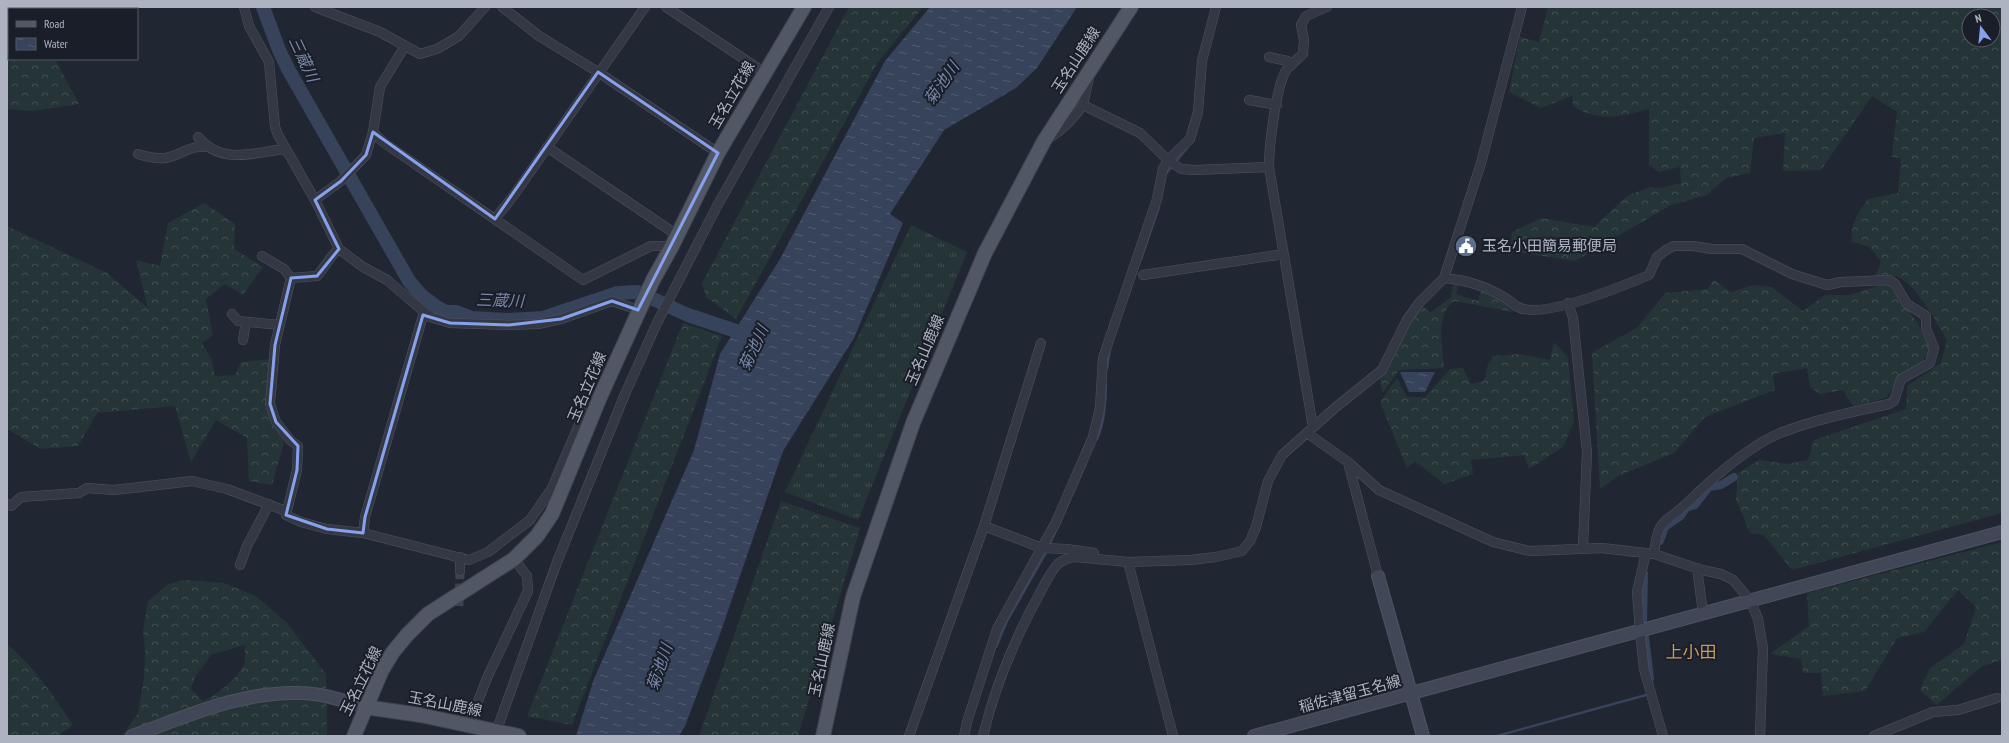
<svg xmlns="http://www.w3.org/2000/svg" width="2009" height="743" viewBox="0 0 2009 743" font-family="'PT Sans Narrow','Noto Sans JP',sans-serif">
<defs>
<pattern id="grass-tufts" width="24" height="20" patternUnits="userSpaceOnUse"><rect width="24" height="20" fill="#253437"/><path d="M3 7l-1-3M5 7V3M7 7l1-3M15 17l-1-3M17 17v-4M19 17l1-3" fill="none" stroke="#424f52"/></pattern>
<pattern id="forest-crowns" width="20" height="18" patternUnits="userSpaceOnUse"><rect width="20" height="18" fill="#253437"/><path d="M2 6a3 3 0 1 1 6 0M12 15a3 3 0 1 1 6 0" fill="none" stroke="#424f52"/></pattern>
<pattern id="water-ripples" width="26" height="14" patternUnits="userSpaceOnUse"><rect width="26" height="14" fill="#37425b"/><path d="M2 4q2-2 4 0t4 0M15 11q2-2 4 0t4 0" fill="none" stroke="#515b71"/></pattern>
</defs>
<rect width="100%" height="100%" fill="#212633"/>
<!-- grass -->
<path fill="url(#grass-tufts)" d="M911,225L967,252L858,520L785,492Z"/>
<!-- forest -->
<path fill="url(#forest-crowns)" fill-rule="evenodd" d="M7,7H28L29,9H9V59H55L79,104L33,111L7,109Z
M849,7H923L878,62L736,319L706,297L702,283Z
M1548,7H2002V513L1792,570L1764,535L1750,533L1736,499L1738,473L1759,460L1787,464L1808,460L1814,440L1906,409L1907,386L1941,363L1947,340C1936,323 1915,280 1894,276C1888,275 1881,277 1875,277L1881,262L1870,247L1852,242C1850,223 1858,213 1868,199L1898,193L1901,158L1892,157L1897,112L1872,96L1821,170L1783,171L1785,133L1754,138L1750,173L1726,178L1707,195L1671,205L1575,261L1510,251L1512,232L1541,218L1594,227L1627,196L1650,187L1660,188L1681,183L1680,167L1659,172L1649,165V109C1620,116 1600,123 1573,106L1572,96L1541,108L1509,92L1520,37L1539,42ZM1969,16H1993V40H1969Z
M204,203L235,224L234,249L263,267L243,295L225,284L206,299L213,335L202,343L211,358L215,376L235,375L241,362L271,359L265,407L284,442L272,485L249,481L247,438L216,420L191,462L175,406L97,413L78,446L41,449L7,429V226L107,273L148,308L136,260L160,266L168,223Z
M1714,280L1731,292L1753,285L1772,287L1803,311L1825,295H1850L1887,283L1917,322L1930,349L1922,363L1900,374L1887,397L1854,408L1843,390L1820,394L1810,387L1807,368L1773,374L1775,390L1705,417L1674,453L1618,476L1600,489L1592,353L1638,327L1665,293L1707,289Z
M1453,282L1459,284L1456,294L1478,301L1481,290L1492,294L1512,307L1513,312L1454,301C1434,316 1443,346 1444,368L1399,370L1383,393L1380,381L1381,375L1410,320L1423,306L1430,313L1451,297Z
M683,323L722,336L572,725L527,716Z
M1554,342L1568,357L1574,422L1563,447L1529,469L1524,455L1471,460L1473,474L1444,484L1415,461L1407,468L1380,402L1397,378L1407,397H1425L1450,369L1463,368L1471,384L1484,381L1488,365L1493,356L1519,354L1550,360Z
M781,501L860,528L798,736H699Z
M2002,542V660L1982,666L1937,705L1920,690L1930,668L1964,644L1976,607L1958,590L1924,632L1897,638L1865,691L1823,696L1821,673H1803L1801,659L1770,654L1809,626L1807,593Z
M185,580L224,583L256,596L287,623L326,674L327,736H122L138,713L144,679L145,651L143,630L148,601L168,584ZM245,645C244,650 246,658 244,664C240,677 215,696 203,701L191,689L196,675L212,654Z
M7,644C35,667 53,695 73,725L58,736H7Z"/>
<!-- water -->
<path fill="url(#water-ripples)" d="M930,7H1077L1037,68L1016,88L944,130L890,214L903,223L854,338L783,451L720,634L685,726L679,736H576L594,679L694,450L720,354L780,259L885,61Z
M1400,372H1435L1425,392H1409Z"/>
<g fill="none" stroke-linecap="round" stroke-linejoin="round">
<!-- stream -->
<path stroke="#37425b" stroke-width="2.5" d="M1165,175L1192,142
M1141,259L1159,207
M1107,368L1110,349
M1097,439C1105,421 1105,404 1106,385
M1049,546L1086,463
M996,647L1007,621L1047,551
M1497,736L1646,695"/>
<!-- canal -->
<path stroke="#37425b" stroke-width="8" d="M1660,541L1665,527L1681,516L1686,508L1695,505L1709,487L1721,485L1734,477
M1643,624L1644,574
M1645,637L1650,678"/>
<!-- river -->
<path stroke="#37425b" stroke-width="14" d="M263,7L279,50L288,69L409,281L421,295L437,307L446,312H456L472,318L507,320L543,318L618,293L638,292L688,315L751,336"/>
<!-- street-tunnel -->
<path stroke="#3d424f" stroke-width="9" stroke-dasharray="9 4.5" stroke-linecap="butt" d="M459,606L460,571"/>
<!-- street casing -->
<g stroke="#4e535f" stroke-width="10">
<path id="street" d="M244,7L249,26L269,62L275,127L278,135L315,200L339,249L363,267L387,280L430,317L450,323L509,325L538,324L561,319L612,301L638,310
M315,7L380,32L420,54L437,49L459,36L485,7
M502,7L539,36L598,72L718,153
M666,7L765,73
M1269,57L1287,61L1292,65
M1249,100L1277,105
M1083,105L1090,73
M373,132L383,142L583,280L651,246H672
M198,137C222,166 254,152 286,149
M1047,139C1061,132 1074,118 1083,105L1140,133L1168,160L1181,169L1195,170L1269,167
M547,147L677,235
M138,154C147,157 156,159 166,158C181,155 190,145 206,147
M315,200L341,181L366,155L373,132L380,87L405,46
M495,219L514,195L645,7
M339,249C330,256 325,267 317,276L291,278L275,345L270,404L276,422L291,441L298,446L297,470L286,515L301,522L327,529L363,533L469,560L488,552L530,520L552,488L589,401L600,397
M262,256L284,269L291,278
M1143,275L1284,254
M1444,278C1465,280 1488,287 1505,298C1510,300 1513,305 1518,307C1542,320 1623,286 1649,275L1657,257L1666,250L1674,246H1693L1712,249H1742L1792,274L1827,285L1841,282L1889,280L1895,284L1907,304L1926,316V328L1934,348L1930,363L1901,379L1894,401L1889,404C1853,412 1817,419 1783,432C1751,444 1713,478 1688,502C1665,525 1658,516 1654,554
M1568,303L1573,318L1587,452L1583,547
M232,314L238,321L280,325
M243,340L246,322
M1313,427L1269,167C1269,147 1276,84 1287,69C1292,63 1298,59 1303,54L1304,40L1301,25L1306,16L1327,7
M1307,433L1348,462L1379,490L1493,542L1530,551L1602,548L1654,554L1702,570L1721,574L1733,580L1750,600L1758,619L1763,648L1760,736
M1348,462L1378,576
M7,504L11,506L21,497L79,493L87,488L114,490L192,481L227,489L286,511
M984,526L1042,548L1067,549L1094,553
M363,533L365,517L424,312
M1646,553L1637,592L1640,631L1644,669L1663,736
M460,557V571
M1128,562L1173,736
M240,565L247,546L269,504
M1697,568L1703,613
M472,717L487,678L528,591L527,576L514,559
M495,735L557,562L625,394L657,323L716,208L829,7
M909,736L984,526L1041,343
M964,736L967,722L997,629L1056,522L1093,437L1100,408L1103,358L1157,199L1163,169L1168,160L1190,139L1198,112L1202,61L1216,7
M983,736C995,686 1016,636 1041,591C1046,582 1051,570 1059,563C1065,559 1069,557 1076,557L1128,562L1190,560L1216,557L1242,551L1250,541L1256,527L1268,481L1282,455L1336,407L1382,370L1407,320L1419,303L1444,278L1481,163L1522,7
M1874,736L1933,712L1958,710L1997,698"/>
</g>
<!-- secondary casing -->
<g stroke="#4e535f" stroke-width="14">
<path id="secondary" d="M1378,576L1423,736
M132,736C185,717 242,691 299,693C322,693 344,701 365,707
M1254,736L2002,532"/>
</g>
<!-- primary casing -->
<g stroke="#3d414e" stroke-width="16">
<path id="primary" d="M365,707L420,715L519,736
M354,736L382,670L393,652L407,635L428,614L514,559L537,536L552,514L600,397L653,280L672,246L718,153L804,7
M823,736L853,597L913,423L985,253L1044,141L1131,7"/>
</g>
<!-- street -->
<use href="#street" stroke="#343844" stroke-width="9"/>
<!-- secondary -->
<use href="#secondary" stroke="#424757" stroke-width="12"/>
<!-- primary -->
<use href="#primary" stroke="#515764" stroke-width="14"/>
</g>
<!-- marked area -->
<path fill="none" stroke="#86a1ed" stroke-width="3" stroke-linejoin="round" d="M598,72L718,153L638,310L612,301L561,319L509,325L450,323L423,315L365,517L363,533L327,529L286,515L297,470L298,446L276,422L270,404L275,345L291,278L317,276L339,249L315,200L341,181L366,155L373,132L495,219Z"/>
<!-- icons -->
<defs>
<g id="civic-disc" transform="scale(1.15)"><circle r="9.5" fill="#5c6f8a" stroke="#191e28"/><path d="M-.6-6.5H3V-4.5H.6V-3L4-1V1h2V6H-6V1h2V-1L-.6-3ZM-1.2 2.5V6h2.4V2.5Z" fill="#fff"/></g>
</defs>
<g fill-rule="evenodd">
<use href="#civic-disc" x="1466" y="246"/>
</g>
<g text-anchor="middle" stroke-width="4" stroke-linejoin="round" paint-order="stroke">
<!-- street labels -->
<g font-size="15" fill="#aeb3c1" stroke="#191e28">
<text transform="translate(1076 60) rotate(-57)" y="5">玉名山鹿線</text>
<text transform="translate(732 95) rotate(-60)" y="5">玉名立花線</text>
<text transform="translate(925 350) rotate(-67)" y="5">玉名山鹿線</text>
<text transform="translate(587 387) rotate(-67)" y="5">玉名立花線</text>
<text transform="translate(822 660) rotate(-78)" y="5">玉名山鹿線</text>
<text transform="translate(361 681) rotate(-64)" y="5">玉名立花線</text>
<text transform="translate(1350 694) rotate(-15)" y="5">稲佐津留玉名線</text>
<text transform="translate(445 704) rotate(11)" y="5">玉名山鹿線</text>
</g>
<!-- poi labels -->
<g font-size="15" fill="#aeb3c1" stroke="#191e28" text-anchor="start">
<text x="1482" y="251">玉名小田簡易郵便局</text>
</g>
<!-- water labels -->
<g font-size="16" font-style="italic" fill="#7886a8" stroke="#191e28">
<text transform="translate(304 59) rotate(65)" y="6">三蔵川</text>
<text transform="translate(941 83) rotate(-55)" y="6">菊池川</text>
<text transform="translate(500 300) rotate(2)" y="6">三蔵川</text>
<text transform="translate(753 348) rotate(-65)" y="6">菊池川</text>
<text transform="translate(659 667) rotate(-71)" y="6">菊池川</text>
</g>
<!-- quarter labels -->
<g font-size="17" fill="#c89b62" stroke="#191e28">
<text x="1691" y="658">上小田</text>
</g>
</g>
<!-- border -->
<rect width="2009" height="743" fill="none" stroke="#aeb3c1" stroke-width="16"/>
<!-- legend -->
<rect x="8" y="8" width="130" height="52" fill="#191e28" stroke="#555a65"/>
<rect x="16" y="21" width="20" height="6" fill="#515764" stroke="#555a65"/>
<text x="44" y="28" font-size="12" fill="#aeb3c1">Road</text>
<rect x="16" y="38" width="20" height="12" fill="url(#water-ripples)" stroke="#555a65"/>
<text x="44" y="48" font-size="12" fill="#aeb3c1">Water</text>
<!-- north arrow -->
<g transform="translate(1981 28) rotate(344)"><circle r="19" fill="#191e28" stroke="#555a65"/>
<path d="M0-3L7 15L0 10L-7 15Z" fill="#86a1ed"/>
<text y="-6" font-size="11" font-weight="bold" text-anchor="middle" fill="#aeb3c1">N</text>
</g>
</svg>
